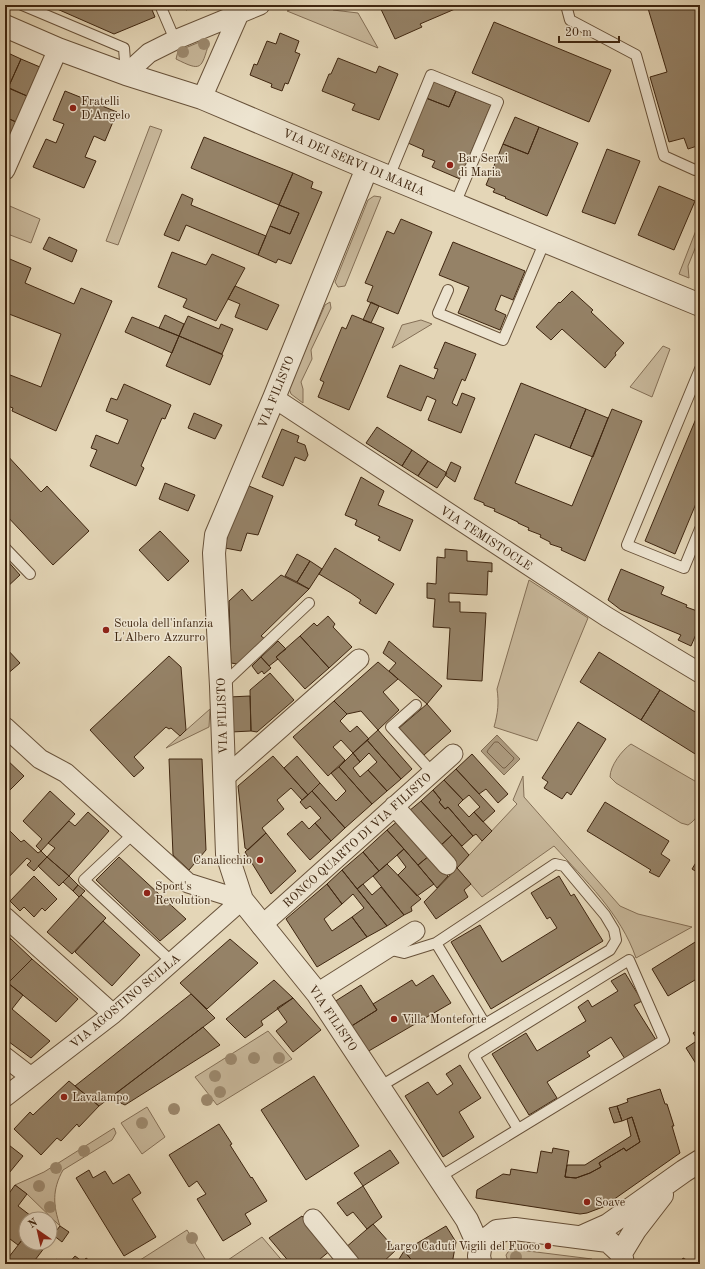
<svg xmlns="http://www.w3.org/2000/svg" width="705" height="1269" viewBox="0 0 705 1269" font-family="'Old Standard TT',serif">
<rect width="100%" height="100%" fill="#e4d6b7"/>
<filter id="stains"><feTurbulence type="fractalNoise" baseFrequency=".005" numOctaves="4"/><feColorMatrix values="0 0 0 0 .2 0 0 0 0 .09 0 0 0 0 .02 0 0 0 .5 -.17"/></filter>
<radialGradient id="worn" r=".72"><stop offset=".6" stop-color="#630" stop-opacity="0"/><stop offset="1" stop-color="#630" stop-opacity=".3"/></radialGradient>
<!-- green -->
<path fill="#c8b89b" stroke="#846f56" d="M301,5H330L333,10L358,13L378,48L287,11Z
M202,41L209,43C201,69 202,72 176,59L178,51Z
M150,126L162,130L118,245L106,241Z
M374,196L381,197L345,286L338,287L335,282L368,200Z
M5,204L40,219L31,243L5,233Z
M700,220V236L688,266L689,278L679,274Z
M330,302L331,308L311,350L312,359L301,382L303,389V403L291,394L289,388L325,305Z
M421,320L432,324L392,348L402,325Z
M663,346L670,349L652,397L630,387Z
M529,580L588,618L537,741L494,727C498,713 499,702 497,689Z
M210,709L209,727L166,748Z
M631,744L700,784C700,800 704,815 688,825L681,823L616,783L610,777C610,766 622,750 631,744Z
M523,776L524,797L620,906L638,914L692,927L636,958C621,914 585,880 554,846L482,897L457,868L517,804L513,800Z
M268,1031L292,1059L217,1105L195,1077Z
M147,1107L165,1137L142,1154L121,1123Z
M114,1128L116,1133L112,1140L63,1170C52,1190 53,1205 60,1226L27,1194L15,1185L44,1172Z
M187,1230L208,1264H133L137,1262Z
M262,1237L285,1264H222Z
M512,1249L592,1259L594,1264H512L508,1262L506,1255L508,1252Z"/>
<!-- water -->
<path fill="#ac9a7e" stroke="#806c52" d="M497,735L520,759L504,775L481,751Z"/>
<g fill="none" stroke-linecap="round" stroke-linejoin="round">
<!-- shore -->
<path stroke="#766047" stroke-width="1" d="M495,742H498L514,758L513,760L505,768H503L487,752L488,750Z"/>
</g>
<!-- building -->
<path fill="#958267" stroke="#3f2610" d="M48,5H150L155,17L114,34Z
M183,5H197L186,10Z
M379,5H454L455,9L420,24L422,27L395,39Z
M647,5H700V145L688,149L684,138L669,142L650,77L667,72Z
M494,22L611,70L589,122L472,73Z
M280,33L299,41L295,52L300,54L288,84L285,83L282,91L271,87L272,84L250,75L254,64L257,65L267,41L276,44Z
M8,53L21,59L8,88L5,86V60Z
M338,58L376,73L379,66L398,74L379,120L352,110L355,104L322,91L329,74H331Z
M21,59L40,67L27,96L8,88Z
M433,81L456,91L449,107L426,98Z
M5,86L27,96L16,122L5,117Z
M65,91L117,112L105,141L94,136L85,157L96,161L84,188L33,167L46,139L56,143L64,124L53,120Z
M456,91L491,105L460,179L432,167L435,161L422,156L424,150L408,143L426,98L449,107Z
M5,117L16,122L5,147Z
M515,117L539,127L528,154L503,144Z
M539,127L578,143L547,216L505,198L506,197L493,192L495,189L486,185L503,144L528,154Z
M204,137L293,173L279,205L191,168Z
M607,149L640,161L615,224L582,212Z
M293,173L313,182L311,188L322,192L291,264L278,259L276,263L258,255L270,226L290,234L299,213L279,205Z
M659,186L695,201L674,250L638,235Z
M182,194L193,199L191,205L266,236L258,255L186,225L179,241L164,235Z
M279,205L299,213L290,234L270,226Z
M401,219L432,232L398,314L367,301L373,286L365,283L387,231L394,234Z
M49,237L77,250L72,262L43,249Z
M453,242L525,271L513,300L501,295L495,310L506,315L500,330L458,313L469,287L439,275Z
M172,252L206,265L212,254L245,268L216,321L183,307L187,299L158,287Z
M5,257L31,268L25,283L74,304L81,288L112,301L56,431L12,411L13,408L5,405V373L41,387L61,334L9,314L5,326Z
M235,286L279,305L267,330L235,317L240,304L228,299Z
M572,291L593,310L591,312L624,343L615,353L616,355L605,368L562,329L551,340L536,327L559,302L560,303Z
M371,302L379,306L371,323L363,320Z
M165,315L184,324L179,336L159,328Z
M352,315L384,328L349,410L318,397L324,382L320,380L342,327L346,329Z
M188,316L219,329L221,324L233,329L222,354L179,336Z
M132,317L179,336L172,353L125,332Z
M179,336L223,355L210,385L166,366Z
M445,342L476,354L465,381L462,379L452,403L457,406L462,393L475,398L461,433L428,420L436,400L427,396L421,411L387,397L400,365L434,379L438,369L434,368Z
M521,383L586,409L570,448L535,434L515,483L572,506L612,409L642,421L585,561L561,550L562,548L550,544V542L540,537L541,535L528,530L529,528L518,523V522L494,511L495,509L484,505V503L474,499Z
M124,384L171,405L165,419L162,418L141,466L144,468L136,486L90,466L97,450L91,448L96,435L118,444L128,420L106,411L111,398L117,400Z
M586,409L608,418L593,457L570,448Z
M700,409V494L675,554L645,541Z
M194,413L222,425L215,439L188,428Z
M377,427L412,450L402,466L366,443Z
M282,429L299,436L297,442L305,445L308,455L305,461L295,457L283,486L262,477Z
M412,450L428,461L418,476L402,466Z
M5,453L41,492L47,486L89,531L53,565L5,514Z
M428,461L447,473L437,488L418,476Z
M451,462L461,467L455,482L445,475Z
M361,477L384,491L378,505L413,520L400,551L378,540L380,537L355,525L357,520L345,515Z
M165,483L195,495L188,511L159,499Z
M249,486L273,496L258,535L247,533L241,551L225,548L228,533Z
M160,531L189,561L168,581L139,550Z
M335,548L394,584L376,614L359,603L361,600L351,593L319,574Z
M445,549L467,551V561L492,563V572L488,571L487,595L449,593V602H460V612L486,613L482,681L447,679L450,628L433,627L435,599L427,598V583L436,584L437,557L445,558Z
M297,554L310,561L297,582L285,576Z
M5,558L20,575L5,589Z
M310,561L322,569L309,589L297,582Z
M621,569L664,587L661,594L687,605L686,607L700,612V625L691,646L678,640L681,635L621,610L608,600Z
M281,575L309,589L261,636L265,639L237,664L231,663L229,601L242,589L252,601Z
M328,616L335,624L333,627L352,647L329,668L300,636L314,623L317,626Z
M300,636L329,668L305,689L276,657Z
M278,641L286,649L276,657L278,659L269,666L261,657Z
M389,641L442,686L427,704L389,671L396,663L383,653Z
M5,647L20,663L5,676Z
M599,652L660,690L641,720L580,682Z
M169,656L181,667L186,730L180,736L171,728L169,729L166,727L134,757L144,768L134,777L90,730Z
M261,657L271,668L264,674L262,671L258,674L252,666Z
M378,662L398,679L383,692L399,710L378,730L361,711L347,714L334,701Z
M270,673L294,700L257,732L251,731L250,690Z
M660,690L700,715V757L641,720Z
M250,696L251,731L231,732L229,697Z
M334,701L347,714L340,721L350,732L357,726L369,739L353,753L341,740L333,747L345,760L328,776L293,737Z
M427,704L451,731L424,755L399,728Z
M578,722L606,739L571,795L567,792L562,799L544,788L548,782L542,778Z
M378,730L412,769L401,779L367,740Z
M367,740L401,779L387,791L368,770L377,762L369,753L360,762L353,753Z
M353,753L360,762L353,768L360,777L368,770L387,791L372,804L339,767Z
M472,754L508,794L498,803L486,789L479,794L456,769Z
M273,756L308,795L302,800L291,788L277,800L284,809L262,828L266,833L248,850L245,848L238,786Z
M297,756L320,783L308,795L284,768Z
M5,758L24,776L5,795Z
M169,759H202L206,850L189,870L173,855Z
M339,767L372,804L345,828L312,791L320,783L336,801L346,791L331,773Z
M456,769L495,811L483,822L474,812L480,807L469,795L463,800L444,780Z
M444,780L463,800L458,805L469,817L474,812L492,831L482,841L476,834L473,836L448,807L445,809L439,802L441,800L433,790Z
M433,790L441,800L439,802L445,809L448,807L473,836L462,846L421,801Z
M50,791L75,814L41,851L36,846L42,839L23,821Z
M312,791L345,828L331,841L315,823L321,818L310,806L306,809L300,802Z
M421,801L452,835L439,847L409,811Z
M605,802L669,841L661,854L670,860L659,877L649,872L651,870L587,831Z
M88,812L109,831L69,876L47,857L55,848L48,843L69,821L75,826Z
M399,820L430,855L418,865L387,830Z
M302,821L309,829L315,823L331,841L310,860L287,834Z
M7,828L21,842L24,840L38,853L41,851L47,857L34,871L27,865L31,861L27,858L5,881V830Z
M387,830L404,849L379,871L363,852Z
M266,833L296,871L271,894L245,852Z
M452,835L469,855L457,868L439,847Z
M404,849L434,884L417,896L398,875L406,867L397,855Z
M363,852L379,871L357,889L342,870Z
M430,855L448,876L437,888L418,865Z
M700,856V874L692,869Z
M47,857L69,876L59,886L38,866Z
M119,857L186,919L160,941L96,880Z
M387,864L421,899L411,907L412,911L404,915L373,876Z
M457,868L471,884L464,890L468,897L436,919L424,902Z
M342,870L387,926L367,937L352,917L364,908L353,894L342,904L327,884Z
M34,876L57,899L45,911L42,908L34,917L24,907L20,911L10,901Z
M69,876L78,885L73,891L63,882Z
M559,876L571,896L574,894L603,941L491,1009L451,942L480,925L502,962L557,928L550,917L547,919L531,893Z
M327,884L342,904L324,919L332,931L352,917L367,937L317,967L286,919Z
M363,884L372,895L381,887L404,915L387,926L357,889Z
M78,885L85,891L79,897L73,891Z
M81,895L106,918L72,954L47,932Z
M103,921L140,955L112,986L75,952Z
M5,933L11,939L5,944Z
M11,939L32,959L5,986V944Z
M230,939L258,963L207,1009L180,983Z
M700,939V977L668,996L652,969Z
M32,959L78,999L56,1022L8,983Z
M625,973L642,1001L634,1005L656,1040L625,1059L611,1037L587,1052L590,1056L547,1082L557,1098L529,1115L492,1054L526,1033L537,1051L586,1021L578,1007L588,1000L592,1007L618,991L611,981Z
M433,975L451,1003L367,1052L350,1027L377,1010L373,1004L412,980L416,986Z
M274,980L293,998L261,1021L263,1025L245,1038L226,1019Z
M8,983L23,995L12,1009L50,1041L31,1058L5,1039V986Z
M361,985L377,1010L350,1027L334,1002Z
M191,994L215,1018L99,1106L75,1086Z
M293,998L321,1030L293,1052L276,1031L287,1022L277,1008Z
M203,1027L220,1045L125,1105L110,1098Z
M700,1029V1070L686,1048L698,1040L693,1033Z
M460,1065L481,1098L459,1112L474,1137L443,1157L405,1096L428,1082L437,1095L453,1084L446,1074Z
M314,1076L359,1146L306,1180L261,1110Z
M69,1081L99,1106L79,1127L77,1124L61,1141L57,1138L41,1155L14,1129L30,1112L33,1115Z
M660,1089L665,1104H667L674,1126H672L680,1153L603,1207L587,1213L580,1214L476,1198L477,1190L503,1174L510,1175L511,1169L537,1173L541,1151L552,1153L553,1148L569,1151L565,1177L576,1178L590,1173L601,1167L599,1163L624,1148L626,1151L640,1142L632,1117L622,1121L617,1106L628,1102L627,1099Z
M617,1106L622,1121L614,1123L609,1108Z
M632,1117L640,1142L626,1151L624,1148L599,1163L601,1167L590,1173L576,1178L565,1177L567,1165H585L631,1136L627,1119Z
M219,1124L232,1144L230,1145L251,1178L252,1177L267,1201L245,1214L251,1224L223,1241L197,1199L206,1194L197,1181L189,1187L169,1155Z
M5,1142L23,1156L5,1178Z
M390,1150L399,1163L363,1186L354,1173Z
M89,1170L93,1178L105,1171L113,1184L129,1174L141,1193L132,1199L156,1237L124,1256L76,1178Z
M15,1185L27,1194L18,1206L35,1219H26V1235L18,1245L10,1239L5,1245V1199Z
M363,1186L382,1217L367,1229L353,1212L347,1216L337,1203Z
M302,1216L331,1250L314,1264H291L269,1238Z
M373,1224L396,1250L381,1264H359L345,1248Z
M60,1226L69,1232L62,1242L53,1235Z
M446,1226L456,1242L452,1264H422L419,1260L415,1264L404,1251Z
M26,1235V1243H48L32,1264H5V1262Z
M404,1251L415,1264H396Z
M700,1251V1264H680L683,1258L694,1264Z
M75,1256L83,1262L86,1258L94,1264H68Z
M336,1256L342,1264H327Z
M56,1259L62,1264H52Z"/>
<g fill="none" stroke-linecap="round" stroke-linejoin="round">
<!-- service casing -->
<g stroke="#68523a" stroke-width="12">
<path id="service" d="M22,5L124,48L126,74
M160,5L175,40
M566,5L570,20L636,55L664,156L695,170L700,169
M389,177L431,75L498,102L455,204
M448,290L438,313L503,340L545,241
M700,369L627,545L684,568L700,529
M5,548L30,574
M221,686L309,603
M416,705L391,727L432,772
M133,834L84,880L172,962
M555,864L564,866L605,915L614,930L616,940L610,950L485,1024L436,943Z
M387,949L404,953L436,943
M379,1087L485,1024
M438,1178L664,1040L629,960L474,1056L518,1129"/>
</g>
<!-- minor casing -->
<g stroke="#68523a" stroke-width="21">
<path id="minor" d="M126,74L149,53L175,40L260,5
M202,98L239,14
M5,170L58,49
M274,398L607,617L700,673
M5,727L40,759L66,773L188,883L242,900
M224,778L359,659
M394,806L447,865
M5,917L113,1014
M261,926L453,754
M317,993L415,931
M5,1057L31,1077
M5,1097L113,1014L242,900
M313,1219L350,1264"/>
</g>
<!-- tertiary casing -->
<g stroke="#68523a" stroke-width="24">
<path id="tertiary" d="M5,26L58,49L126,74L202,98L367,168L700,305
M367,168L274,398L216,535L214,553L221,686L227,854L242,900L317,993L467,1220L480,1249
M581,1237L608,1225L684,1171L700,1161
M621,1253L635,1230L662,1195
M480,1261L479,1256L480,1249L483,1242L497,1231L515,1229L608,1241L621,1253L623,1264"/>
</g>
<!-- service -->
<use href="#service" stroke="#ede4d0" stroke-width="10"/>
<!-- minor -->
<use href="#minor" stroke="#ede4d0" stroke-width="19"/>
<!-- tertiary -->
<use href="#tertiary" stroke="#ede4d0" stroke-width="22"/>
</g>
<!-- trees -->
<g fill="#9c896e">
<circle cx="204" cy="44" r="6"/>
<circle cx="183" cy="52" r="6"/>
<circle cx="254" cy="1058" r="6"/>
<circle cx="279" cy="1058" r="6"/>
<circle cx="231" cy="1059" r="6"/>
<circle cx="215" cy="1076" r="6"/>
<circle cx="220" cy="1092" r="6"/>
<circle cx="207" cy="1100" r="6"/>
<circle cx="174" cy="1109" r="6"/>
<circle cx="142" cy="1123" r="6"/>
<circle cx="84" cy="1151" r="6"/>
<circle cx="56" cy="1168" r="6"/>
<circle cx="39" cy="1186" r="6"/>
<circle cx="50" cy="1207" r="6"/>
<circle cx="192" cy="1238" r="6"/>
<circle cx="516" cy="1257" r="6"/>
</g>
<!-- markers -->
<g fill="#8f2418" stroke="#ede4d0" stroke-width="1.5">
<circle cx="73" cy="108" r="4"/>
<circle cx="450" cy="165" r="4"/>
<circle cx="106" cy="630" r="4"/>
<circle cx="260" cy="860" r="4"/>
<circle cx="147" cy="893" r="4"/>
<circle cx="394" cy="1019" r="4"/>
<circle cx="64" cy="1097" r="4"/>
<circle cx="587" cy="1202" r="4"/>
<circle cx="548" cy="1246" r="4"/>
</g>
<g text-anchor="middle" stroke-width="3" stroke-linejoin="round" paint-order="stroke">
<!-- poi labels -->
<g font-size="12" fill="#3f2610" stroke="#ede4d0" text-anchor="start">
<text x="81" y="105">Fratelli<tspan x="81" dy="14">D'Angelo</tspan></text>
<text x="458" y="162">Bar Servi<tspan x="458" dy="14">di Maria</tspan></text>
<text x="114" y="627">Scuola dell'infanzia<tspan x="114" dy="14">L'Albero Azzurro</tspan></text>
<text x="252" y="864" text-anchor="end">Canalicchio</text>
<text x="155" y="890">Sport's<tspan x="155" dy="14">Revolution</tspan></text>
<text x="402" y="1023">Villa Monteforte</text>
<text x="72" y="1101">Lavalampo</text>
<text x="595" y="1206">Soave</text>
<text x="540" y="1250" text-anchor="end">Largo Caduti Vigili del Fuoco</text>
</g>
<!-- street labels -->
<g font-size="12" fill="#3f2610" stroke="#ede4d0">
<text transform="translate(354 162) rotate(23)" y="4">VIA DEI SERVI DI MARIA</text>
<text transform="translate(276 392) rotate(-68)" y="4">VIA FILISTO</text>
<text transform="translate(486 538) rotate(33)" y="4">VIA TEMISTOCLE</text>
<text transform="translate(222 716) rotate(-92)" y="4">VIA FILISTO</text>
<text transform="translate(357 840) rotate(-42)" y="4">RONCO QUARTO DI VIA FILISTO</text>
<text transform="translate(125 1001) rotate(-40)" y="4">VIA AGOSTINO SCILLA</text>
<text transform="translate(333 1018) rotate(56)" y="4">VIA FILISTO</text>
</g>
</g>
<!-- margin -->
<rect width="705" height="1269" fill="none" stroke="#e4d6b7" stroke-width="20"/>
<rect x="6" y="6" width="693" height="1257" fill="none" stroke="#3f2610" stroke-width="2"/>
<rect x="10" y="10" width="685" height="1249" fill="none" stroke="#3f2610"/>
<!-- north arrow -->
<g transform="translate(38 1231) rotate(326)"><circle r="19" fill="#ede4d0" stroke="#a79883"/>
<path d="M0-3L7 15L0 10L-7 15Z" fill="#8f2418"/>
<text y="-6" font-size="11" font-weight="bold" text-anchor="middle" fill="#3f2610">N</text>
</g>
<!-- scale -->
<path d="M559 36v6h60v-6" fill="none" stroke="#3f2610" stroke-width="2"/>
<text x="565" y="36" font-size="12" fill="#3f2610" stroke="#ede4d0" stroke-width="3" paint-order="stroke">20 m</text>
<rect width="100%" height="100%" filter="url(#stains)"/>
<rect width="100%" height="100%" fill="url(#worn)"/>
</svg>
